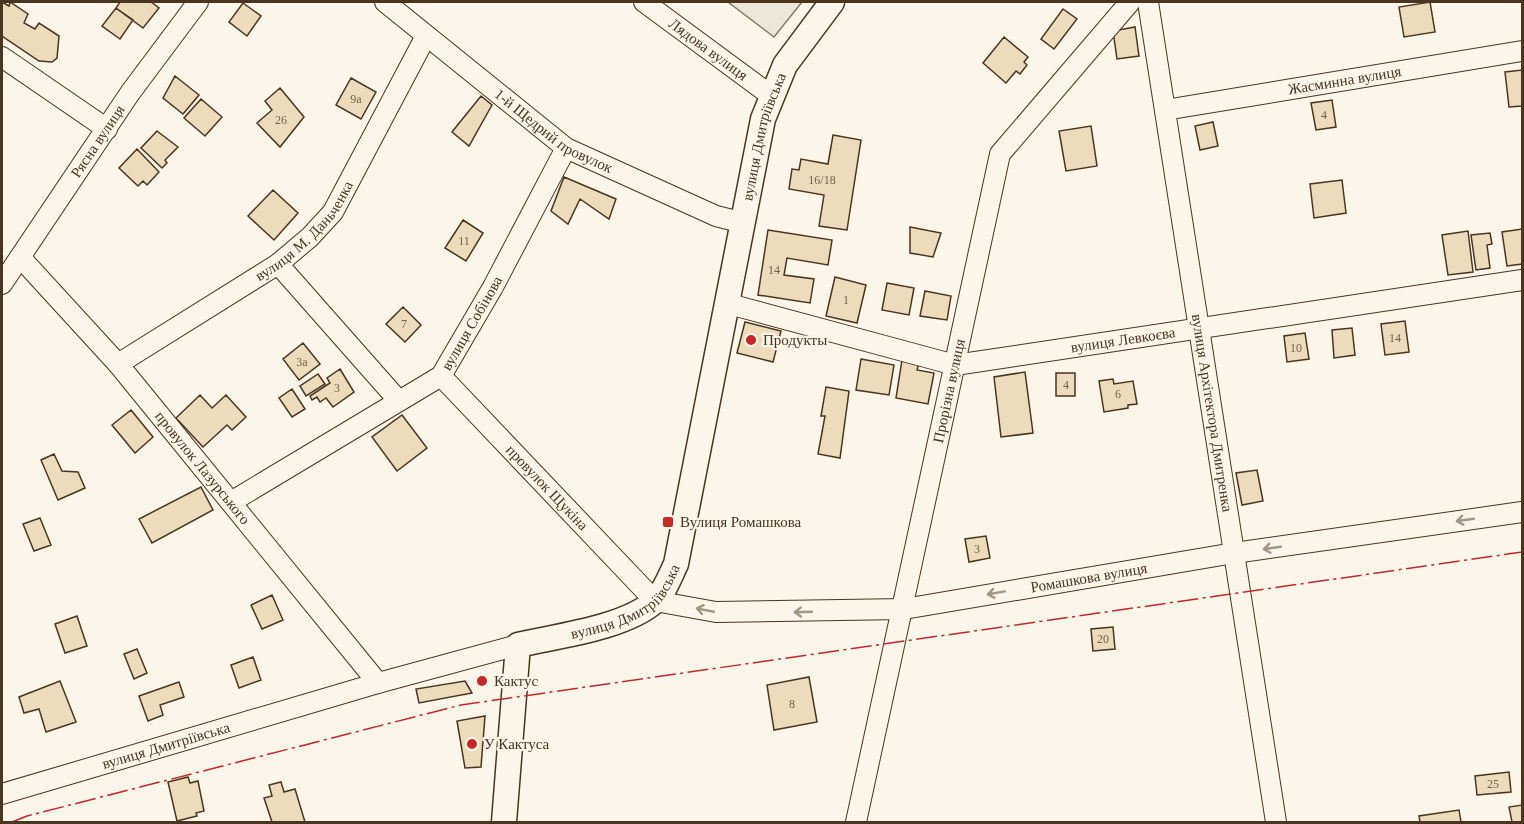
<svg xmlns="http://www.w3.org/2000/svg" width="1524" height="824" viewBox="0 0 1524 824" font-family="'Times New Roman',serif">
<rect width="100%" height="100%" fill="#fbf6e9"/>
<!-- green -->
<path fill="#ede6d9" stroke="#887966" stroke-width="1.5" d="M728,2H802L774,37Z"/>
<!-- building -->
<path fill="#ecdcbc" stroke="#4a3520" stroke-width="1.5" d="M2,2L9,6L10,2L28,14L24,23L35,29L39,23L59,36L57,58L52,62L39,61L2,36Z
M120,2H151L159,8L143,28L116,8Z
M1430,2L1435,32L1404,37L1399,7Z
M243,3L261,16L247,36L229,22Z
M116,8L133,20L120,39L102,26Z
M1063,9L1077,19L1054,49L1041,39Z
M1135,27L1139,56L1117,59L1113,31Z
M1004,37L1028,57L1024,62L1027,65L1020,74L1016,71L1006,83L983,63Z
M1522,70V106L1509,107L1505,72Z
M175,76L199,95L183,114L163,98Z
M351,78L376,92L361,119L336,105Z
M280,88L304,117L280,147L257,123L272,110L265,101Z
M481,96L492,105L469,146L452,132Z
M201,99L222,117L205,136L184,118Z
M1332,100L1336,127L1316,130L1311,103Z
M1213,122L1218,146L1200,150L1195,126Z
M1091,126L1097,166L1066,171L1059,131Z
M157,131L178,147L165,160L167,163L162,168L141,148Z
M833,135L861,140L847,230L819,226L824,195L789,189L792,169L799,170L801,159L828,164Z
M137,149L159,172L147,185L143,181L138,186L119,168Z
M564,177L616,199L609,219L580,199L568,224L551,211Z
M1342,180L1346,213L1314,218L1310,184Z
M273,190L298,213L274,240L248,216Z
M463,220L483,233L466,261L445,248Z
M910,227L941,233L933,257L910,253Z
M1522,229V264L1507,266L1502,232Z
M768,230L832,240L828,265L787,258L784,275L814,279L810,303L758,295Z
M1468,231L1473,272L1448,275L1442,235Z
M1490,233L1492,244L1487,245L1490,268L1476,270L1471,235Z
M835,277L866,285L857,323L826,316Z
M887,283L914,288L909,315L882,310Z
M925,291L951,296L947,320L920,316Z
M403,307L421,325L405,342L386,324Z
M1405,321L1409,352L1385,355L1381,324Z
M745,322L781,331L773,362L737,353Z
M1352,328L1355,355L1334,358L1332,330Z
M1305,333L1309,359L1287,362L1284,336Z
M303,343L320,364L299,380L283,359Z
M861,359L894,365L889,395L856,390Z
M902,360L919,363L917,370L934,373L928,404L896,398Z
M340,369L354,392L333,407L326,398L320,402L317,397L312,400L310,396L330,383L327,378Z
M1025,372L1033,433L1001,437L994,377Z
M1056,373H1075V396H1056Z
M318,374L325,384L306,396L300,386Z
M1113,379L1114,384L1133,381L1137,404L1128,405V408L1104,412L1099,381Z
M826,387L849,391L840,458L818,454L825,416H821Z
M292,389L305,409L292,417L279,398Z
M200,395L212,408L226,395L246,417L232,430L227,425L203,447L176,418Z
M131,410L153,437L135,453L112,425Z
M402,415L427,448L397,471L372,437Z
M54,454L62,471L78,472L85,488L58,500L41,460Z
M1257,470L1263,501L1242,505L1236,473Z
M201,487L213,510L152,543L139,519Z
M40,518L51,545L34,551L23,524Z
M986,536L990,558L969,562L965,539Z
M272,595L283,620L262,629L251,605Z
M77,616L87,646L65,653L55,624Z
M1113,627L1115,649L1093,651L1091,629Z
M137,649L147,673L134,679L124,654Z
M253,657L261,680L239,688L231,665Z
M809,677L817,722L774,730L767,685Z
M60,681L76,722L46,732L39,709L24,713L19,697Z
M465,681L472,693L419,703L416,689Z
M179,682L184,697L160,705L163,715L148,721L139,696Z
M485,716L481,767L465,768L457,721Z
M1509,772L1511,792L1477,795L1475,776Z
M188,777L190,783L198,781L204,811L196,813L197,816L177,821L168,782Z
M281,782L284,792L295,789L305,822H272L264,798L272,796L269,785Z
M1522,805V822H1512L1509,807Z
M1459,810L1461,822H1420L1419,816Z"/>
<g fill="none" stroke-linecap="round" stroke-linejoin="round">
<!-- minor casing -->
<g stroke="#4a3520" stroke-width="22">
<g id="minor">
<path id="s1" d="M385,2L566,148L716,216L744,223"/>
<path id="s2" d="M644,2L773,97"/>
<path id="s3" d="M1148,2L1276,822"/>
<path d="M2,57L107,129"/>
<path id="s4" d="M1165,110L1522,51"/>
<path id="s5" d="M20,257L118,364L378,683"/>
<path d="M278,264L398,400"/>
<path id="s6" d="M2,284L130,93L198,2"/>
<path id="s7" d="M729,304L955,365L1522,280"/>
<path id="s8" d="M118,364L278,264L310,237L333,212L426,36"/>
<path id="s9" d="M441,376L655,601L716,612L904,609L1234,553L1522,512"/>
<path id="s10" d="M231,502L441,376L493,287L566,148"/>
<path id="s11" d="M2,794L378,683L518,645"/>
<path id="s12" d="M856,822L1000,154L1130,2"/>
</g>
</g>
<!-- major casing -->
<g stroke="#4a3520" stroke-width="27">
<g id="major">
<path id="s13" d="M504,822L518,645C557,636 625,628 655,601C665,591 670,576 676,564L763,119L785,65L832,2"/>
</g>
</g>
<!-- minor -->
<use href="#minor" stroke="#fbf6e9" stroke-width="20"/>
<!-- major -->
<use href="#major" stroke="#fbf6e9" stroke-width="24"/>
<!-- power -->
<path stroke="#c62828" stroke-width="1.5" stroke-dasharray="21 4.5 3 4.5" stroke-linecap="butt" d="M12,822L27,816L461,705L1522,552"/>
</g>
<!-- one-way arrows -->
<defs><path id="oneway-shaft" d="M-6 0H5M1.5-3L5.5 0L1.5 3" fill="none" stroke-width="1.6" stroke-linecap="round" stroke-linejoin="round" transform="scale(1.5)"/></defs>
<g stroke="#a29684">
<use href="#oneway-shaft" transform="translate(1465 520) rotate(172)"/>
<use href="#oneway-shaft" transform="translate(1272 548) rotate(172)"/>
<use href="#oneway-shaft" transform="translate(996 593) rotate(170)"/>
<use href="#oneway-shaft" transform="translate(705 610) rotate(-169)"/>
<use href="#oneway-shaft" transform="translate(803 612) rotate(178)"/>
</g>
<!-- markers -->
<g fill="#c62828" stroke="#fbf6e9" stroke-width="2">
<circle cx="751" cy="340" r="6"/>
<rect x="662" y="516" width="12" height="12" rx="3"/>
<circle cx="482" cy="681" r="6"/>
<circle cx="472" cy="744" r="6"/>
</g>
<g text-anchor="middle" stroke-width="4.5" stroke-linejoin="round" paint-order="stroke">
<!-- number labels -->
<g font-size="12" fill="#725f47">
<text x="356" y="103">9а</text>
<text x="1324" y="119">4</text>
<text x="281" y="124">26</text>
<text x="822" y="184">16/18</text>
<text x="464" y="245">11</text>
<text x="774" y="274">14</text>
<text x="846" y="304">1</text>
<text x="404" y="328">7</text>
<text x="1395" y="342">14</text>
<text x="1296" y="352">10</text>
<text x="302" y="366">3а</text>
<text x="1066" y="389">4</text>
<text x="337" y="392">3</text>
<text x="1118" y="398">6</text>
<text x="977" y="553">3</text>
<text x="1103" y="643">20</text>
<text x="792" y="708">8</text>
<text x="1493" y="788">25</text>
</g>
<!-- street labels -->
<g font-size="15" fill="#4a3520" stroke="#fbf6e9">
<text dy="5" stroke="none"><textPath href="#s2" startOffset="80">Лядова вулиця</textPath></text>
<text dy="5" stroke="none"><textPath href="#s4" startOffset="182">Жасминна вулиця</textPath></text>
<text dy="5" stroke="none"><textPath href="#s1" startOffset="213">1-й Щедрий провулок</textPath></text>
<text dy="5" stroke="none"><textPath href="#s13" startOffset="802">вулиця Дмитріївська</textPath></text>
<text dy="5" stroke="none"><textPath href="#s6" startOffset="172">Рясна вулиця</textPath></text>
<text dy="5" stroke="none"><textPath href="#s8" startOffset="231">вулиця М. Даньченка</textPath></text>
<text dy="5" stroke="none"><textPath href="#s10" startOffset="306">вулиця Собінова</textPath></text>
<text dy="5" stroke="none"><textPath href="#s7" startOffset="404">вулиця Левкоєва</textPath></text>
<text dy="5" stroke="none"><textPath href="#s12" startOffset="441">Прорізна вулиця</textPath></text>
<text dy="5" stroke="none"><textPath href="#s3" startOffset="416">вулиця Архітектора Дмитренка</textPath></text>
<text dy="5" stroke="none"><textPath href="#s5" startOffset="279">провулок Лазурського</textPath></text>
<text dy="5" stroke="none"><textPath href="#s9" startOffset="154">провулок Щукіна</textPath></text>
<text dy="5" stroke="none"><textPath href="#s9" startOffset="748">Ромашкова вулиця</textPath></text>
<text dy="5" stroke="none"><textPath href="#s13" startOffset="298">вулиця Дмитріївська</textPath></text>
<text dy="5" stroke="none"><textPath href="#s11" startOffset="171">вулиця Дмитріївська</textPath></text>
</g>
<!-- poi labels -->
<g font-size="15" fill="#4a3520" stroke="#fbf6e9" text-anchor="start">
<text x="763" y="345">Продукты</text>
<text x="680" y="527">Вулиця Ромашкова</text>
<text x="494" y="686">Кактус</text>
<text x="484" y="749">У Кактуса</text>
</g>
</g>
<!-- border -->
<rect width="1524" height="824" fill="none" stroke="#4a3520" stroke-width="6"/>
</svg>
